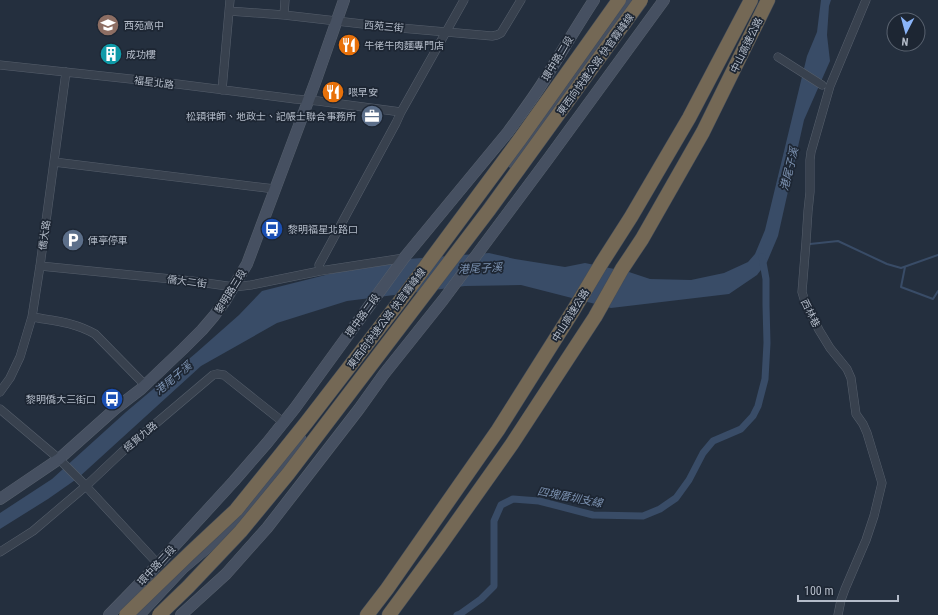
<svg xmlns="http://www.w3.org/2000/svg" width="938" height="615" viewBox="0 0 938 615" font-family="'Roboto Condensed','Noto Sans TC',sans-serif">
<rect width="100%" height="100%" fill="#242f3e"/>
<!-- water -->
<path fill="#394c67" d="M821,0H831L829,6L827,35L830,61L804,120L778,236L767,262L757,275L729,294L611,308L521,285L465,286L347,301L277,323L201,366L78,478L48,499L0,529V513L52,479L126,412L196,353L239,315L262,291L381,261L489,253L515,259L565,267L585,263L629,272L650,279L691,280L724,273L748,262L755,254L765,230L807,56L817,32Z"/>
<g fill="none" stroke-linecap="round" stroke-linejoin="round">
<!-- stream -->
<path stroke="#394c67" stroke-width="2" d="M810,244L838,241L887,264L901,268L938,255
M905,267L901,287L933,299L938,291"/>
<!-- canal -->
<path stroke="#394c67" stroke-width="7" d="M457,615L460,614L481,599L494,586V521L501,505L513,499L539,501L593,515L643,516L660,509L676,498L689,480L703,453L713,441L741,429L753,416L758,406L765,379L767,343L766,305V279L762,257"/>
<!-- street casing -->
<g stroke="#565f6c" stroke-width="9">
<path id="street" d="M229,11L284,15L389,27L492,36L497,35L501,33L521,0
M284,15L285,0
M778,57L822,85
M0,65L177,84L295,99L318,101L401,112L464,0
M222,90L230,0
M54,162L275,189
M40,266L192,281L234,287L251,285L320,271L404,258
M320,271L319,265L396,123L401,112
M32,317C55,321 74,322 95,334L145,385
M0,392L10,378L20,357L32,317L40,266L66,72
M0,409L58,458L82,482L158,564
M0,552L33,531L86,486L122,452L213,375L217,374L224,375L283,422
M838,615L841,600L845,589L866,540L874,516L882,483L867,433L863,424L856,414L851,378L847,369L830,348L819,330L805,302L802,292L806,242L808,211L810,192V160L811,152L830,86L866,0"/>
</g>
<!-- secondary casing -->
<g stroke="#565f6c" stroke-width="12">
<path id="secondary" d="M603,42L630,0
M512,162L567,89L602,36
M0,499L59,459L115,409L141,389L183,349L202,330L214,316L225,301L247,264L316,80L344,0
M109,615L147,576L234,481L267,443L295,408L404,258L508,132C521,114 534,97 545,79C561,53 577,26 594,0
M139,615L183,568L231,527L269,481L301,440
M181,615L226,574L267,528L298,488L359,409L384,374L443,300L548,159L664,0"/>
</g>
<!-- highway casing -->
<g stroke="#434c59" stroke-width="15">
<path id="highway" d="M367,615L387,589L498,430L573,311L601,264L631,217L689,118L751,0
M389,615L439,547L512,444L595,317L622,269L642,239L703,132L768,0"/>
</g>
<!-- street -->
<use href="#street" stroke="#38414e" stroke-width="8"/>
<!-- secondary -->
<use href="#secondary" stroke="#465061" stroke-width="11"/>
<!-- highway -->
<use href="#highway" stroke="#746855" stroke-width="14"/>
<!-- highway-bridge casing -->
<g stroke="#434c59" stroke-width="15" stroke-linecap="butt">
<path id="highway-bridge" d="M126,615L189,554L236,510L306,423L400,301L520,139L619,0
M159,615L188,587L241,531L288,474L489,210L641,0"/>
</g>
<!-- highway-bridge -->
<use href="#highway-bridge" stroke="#746855" stroke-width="14"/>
</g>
<!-- icons -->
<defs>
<g id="school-disc" transform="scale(1.15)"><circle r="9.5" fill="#8d6e63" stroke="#1d2633"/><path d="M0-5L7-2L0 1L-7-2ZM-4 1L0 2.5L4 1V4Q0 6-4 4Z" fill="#fff"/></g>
<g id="restaurant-disc" transform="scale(1.15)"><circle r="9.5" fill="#e8710a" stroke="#1d2633"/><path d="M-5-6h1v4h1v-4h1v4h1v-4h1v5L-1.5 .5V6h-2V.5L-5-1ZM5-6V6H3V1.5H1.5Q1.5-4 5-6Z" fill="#fff"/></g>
<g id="building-disc" transform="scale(1.15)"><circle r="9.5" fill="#0f9aa8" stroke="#1d2633"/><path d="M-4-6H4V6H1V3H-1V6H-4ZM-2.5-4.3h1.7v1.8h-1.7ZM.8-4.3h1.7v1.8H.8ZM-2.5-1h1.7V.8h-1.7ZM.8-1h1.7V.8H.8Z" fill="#fff"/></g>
<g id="office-disc" transform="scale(1.15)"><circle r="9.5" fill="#5c6f8a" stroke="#1d2633"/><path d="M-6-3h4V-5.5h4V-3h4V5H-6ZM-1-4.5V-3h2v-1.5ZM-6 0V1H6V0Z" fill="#fff"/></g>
<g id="bus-disc" transform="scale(1.15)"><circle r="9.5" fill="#1a4fb4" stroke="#1d2633"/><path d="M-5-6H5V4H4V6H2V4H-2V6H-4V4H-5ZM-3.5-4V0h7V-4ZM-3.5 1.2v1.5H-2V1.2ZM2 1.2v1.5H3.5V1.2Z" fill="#fff"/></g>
<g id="parking-disc" transform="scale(1.15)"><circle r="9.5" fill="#5c6f8a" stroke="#1d2633"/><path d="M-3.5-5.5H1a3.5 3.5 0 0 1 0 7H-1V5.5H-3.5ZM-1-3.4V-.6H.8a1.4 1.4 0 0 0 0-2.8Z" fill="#fff"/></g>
</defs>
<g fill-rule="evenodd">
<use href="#school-disc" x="108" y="25"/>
<use href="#restaurant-disc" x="349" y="45"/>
<use href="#building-disc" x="111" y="54"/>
<use href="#restaurant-disc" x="333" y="92"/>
<use href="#office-disc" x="372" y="116"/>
<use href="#bus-disc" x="272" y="229"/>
<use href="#parking-disc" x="73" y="240"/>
<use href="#bus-disc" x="112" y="399"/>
</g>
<g text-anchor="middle" stroke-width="3.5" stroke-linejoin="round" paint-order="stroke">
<!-- poi labels -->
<g font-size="10" fill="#b4bcc9" stroke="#1d2633" text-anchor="start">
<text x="124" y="29">西苑高中</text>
<text x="364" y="49">牛佬牛肉麵專門店</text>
<text x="126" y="58">成功樓</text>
<text x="348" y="96">喂早安</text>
<text x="356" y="120" text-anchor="end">松穎律師、地政士、記帳士聯合事務所</text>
<text x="288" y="233">黎明福星北路口</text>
<text x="88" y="244">俥亭停車</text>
<text x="96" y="403" text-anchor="end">黎明僑大三街口</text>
</g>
<!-- street labels -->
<g font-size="10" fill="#b4bcc9" stroke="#1d2633">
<text transform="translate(384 26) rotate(5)" y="4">西苑三街</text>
<text transform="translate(746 45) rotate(-64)" y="4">中山高速公路</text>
<text transform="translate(557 58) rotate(-59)" y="4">環中路二段</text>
<text transform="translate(595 64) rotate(-54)" y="4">東西向快速公路 快官霧峰線</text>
<text transform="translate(154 82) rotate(7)" y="4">福星北路</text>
<text transform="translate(44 235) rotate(-82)" y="4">僑大路</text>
<text transform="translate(187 281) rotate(7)" y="4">僑大二街</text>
<text transform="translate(230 291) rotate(-58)" y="4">黎明路三段</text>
<text transform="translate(811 313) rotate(64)" y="4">西林巷</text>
<text transform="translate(362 315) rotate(-54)" y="4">環中路二段</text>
<text transform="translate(570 315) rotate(-58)" y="4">中山高速公路</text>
<text transform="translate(386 318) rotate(-53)" y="4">東西向快速公路 快官霧峰線</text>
<text transform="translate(140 436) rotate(-40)" y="4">經貿九路</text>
<text transform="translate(156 565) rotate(-47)" y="4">環中路二段</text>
</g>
<!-- water labels -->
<g font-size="11" font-style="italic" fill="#7c92b1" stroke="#1d2633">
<text transform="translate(789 169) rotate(-76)" y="4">港尾子溪</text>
<text transform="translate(480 268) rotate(-3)" y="4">港尾子溪</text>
<text transform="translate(173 378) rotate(-40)" y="4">港尾子溪</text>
<text transform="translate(570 497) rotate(11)" y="4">四塊厝圳支線</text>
</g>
</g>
<!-- north arrow -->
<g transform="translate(906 32) rotate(186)"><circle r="19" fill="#1d2633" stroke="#59626f"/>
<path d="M0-3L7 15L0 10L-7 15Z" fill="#8ab4f8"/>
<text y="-6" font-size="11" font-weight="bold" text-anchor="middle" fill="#b4bcc9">N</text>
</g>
<!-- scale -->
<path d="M798 595v6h100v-6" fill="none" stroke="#b4bcc9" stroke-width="2"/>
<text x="804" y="595" font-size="12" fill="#b4bcc9" stroke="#1d2633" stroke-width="3" paint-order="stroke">100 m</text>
</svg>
